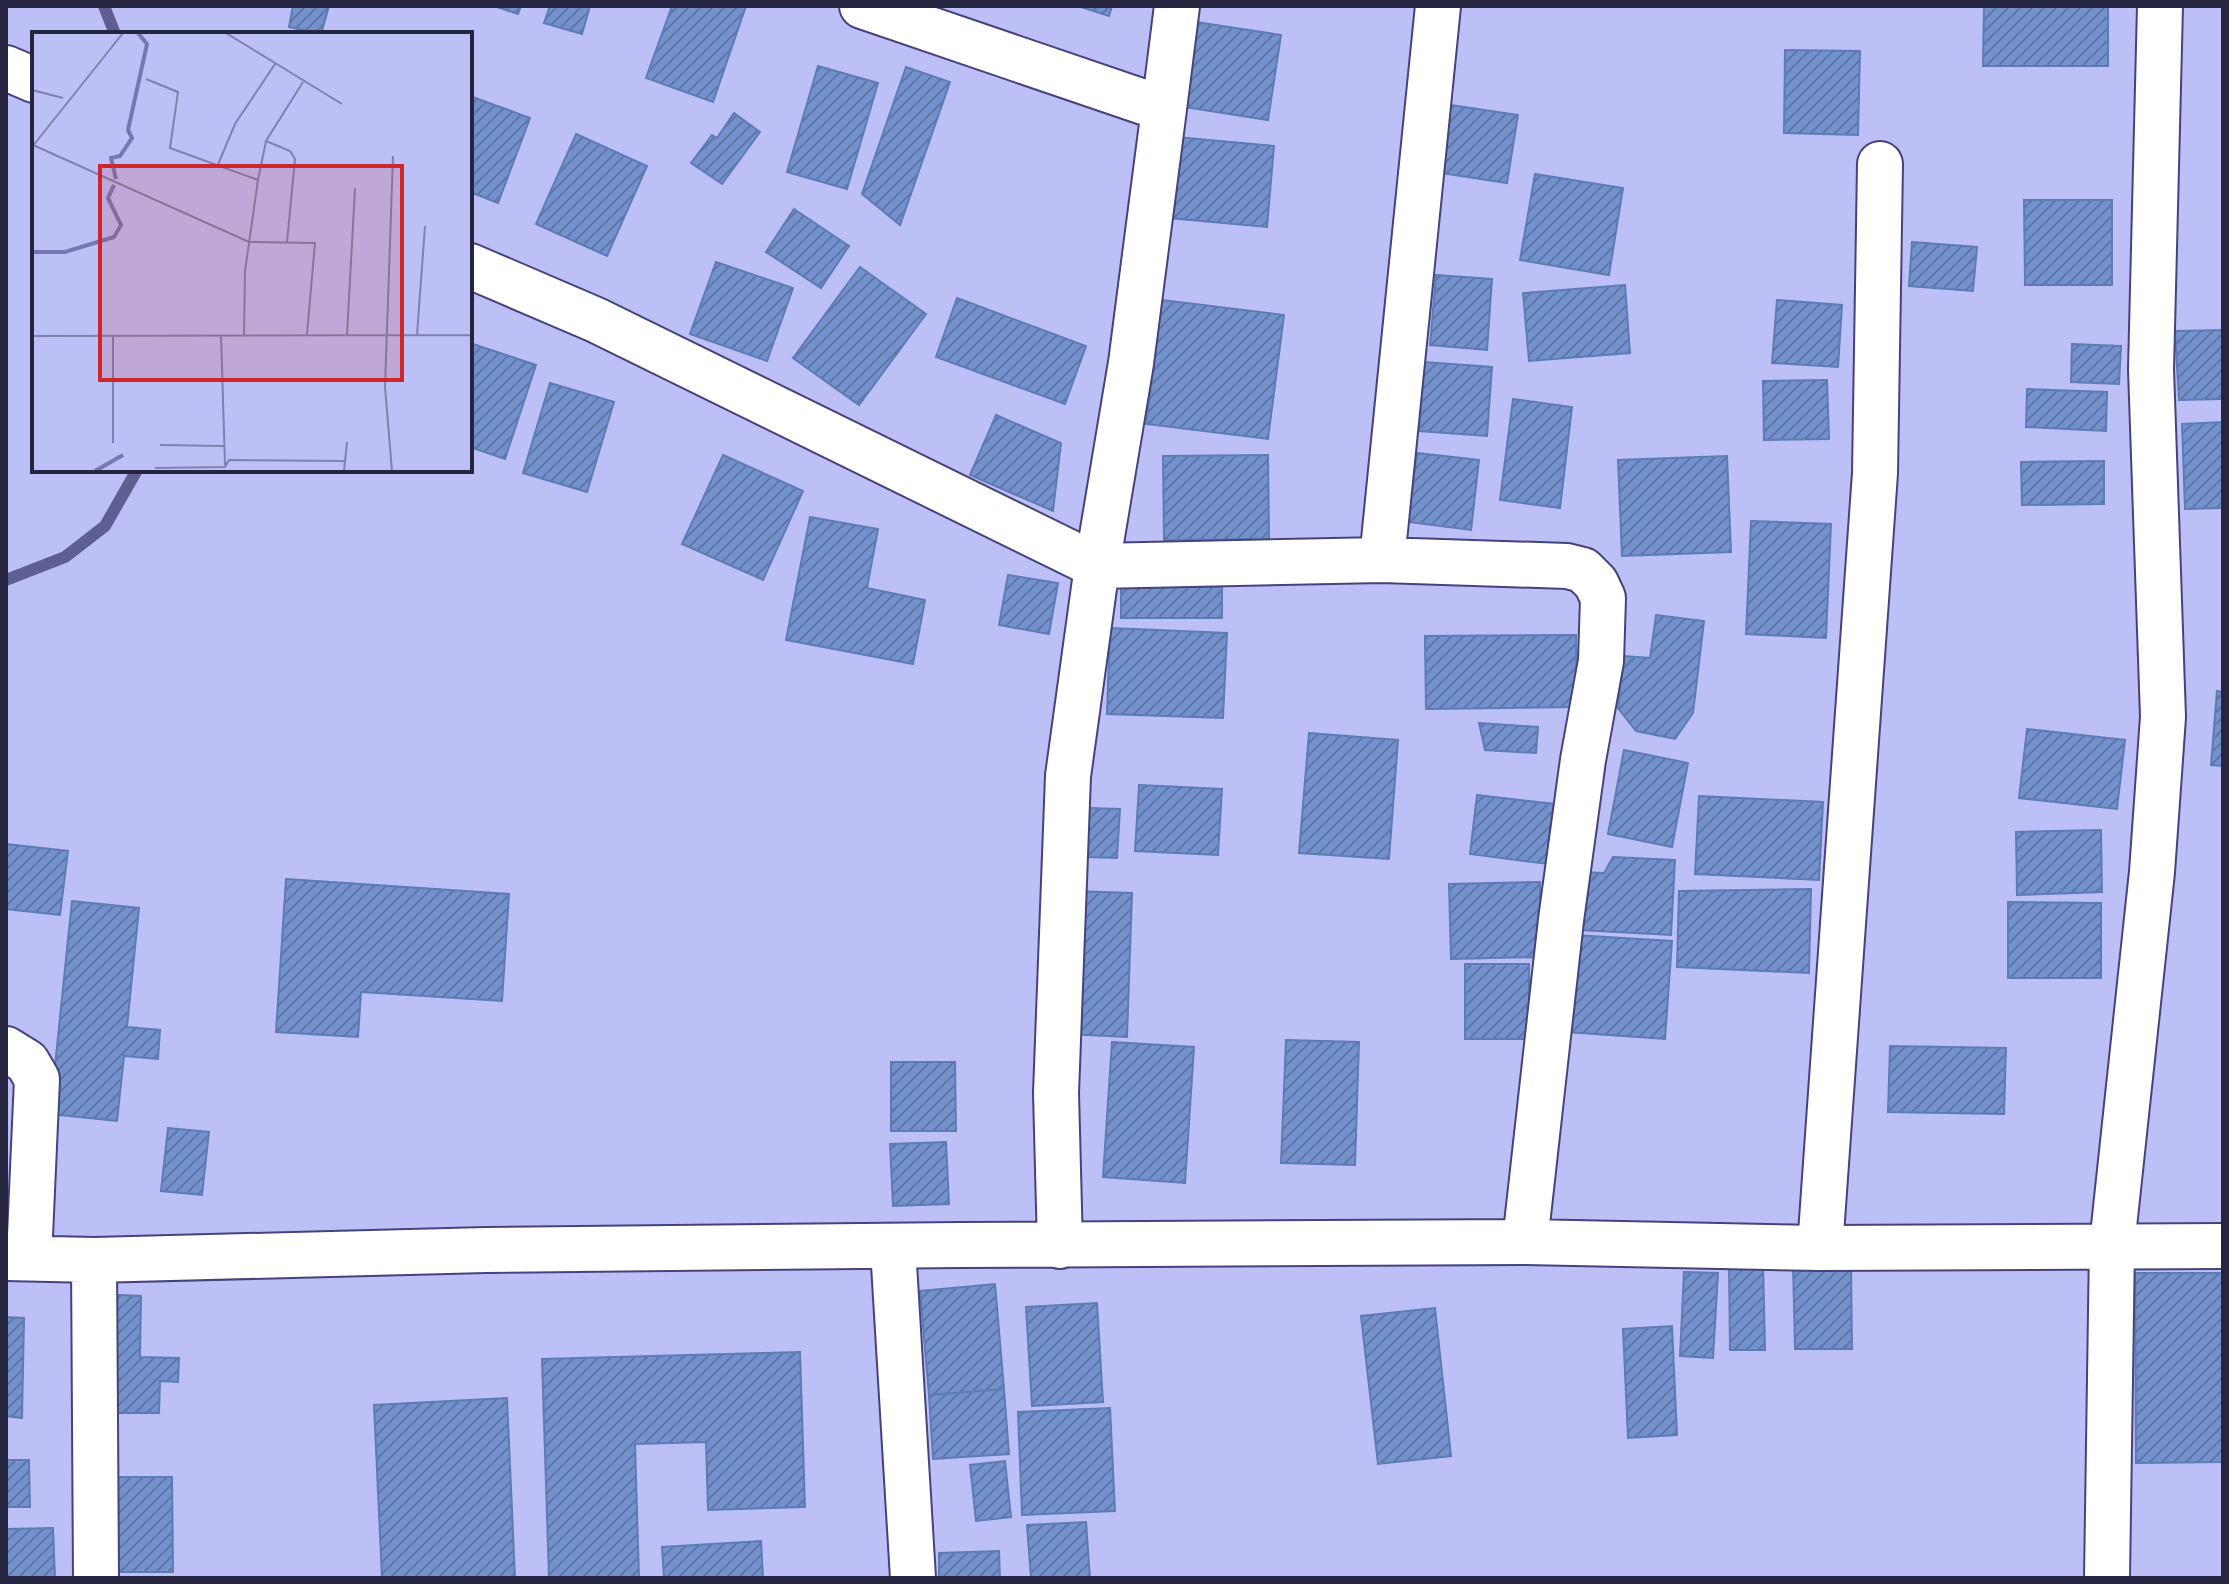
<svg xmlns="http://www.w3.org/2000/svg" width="2229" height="1584" viewBox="0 0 2229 1584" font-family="'Sofia Sans Condensed',sans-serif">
<defs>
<pattern id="building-hatch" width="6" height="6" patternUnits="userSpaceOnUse" patternTransform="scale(2)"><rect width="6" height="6" fill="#7392cd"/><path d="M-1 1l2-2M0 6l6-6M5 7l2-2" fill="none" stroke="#5e77a8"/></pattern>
</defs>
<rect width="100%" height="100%" fill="#bdbff7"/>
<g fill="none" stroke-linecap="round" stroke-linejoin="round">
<!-- stream -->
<path stroke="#5e5e93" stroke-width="12" d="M104,6L115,34
M6,580L65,557L105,526L137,470"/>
</g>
<!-- building -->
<path fill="url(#building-hatch)" stroke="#5d7bb5" stroke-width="2" d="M293,6H329L321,34L289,27Z
M494,6H521L518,14Z
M550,6H590L582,34L544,23Z
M672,6H746L713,102L646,78Z
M1078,6H1112L1109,16Z
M1984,6H2108V66H1983Z
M1196,22L1281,35L1268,120L1184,107Z
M1785,50L1860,51L1858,135L1784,133Z
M818,66L878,83L847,189L787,172Z
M906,67L950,82L900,225L862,194Z
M470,96L530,118L498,203L470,192Z
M1451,105L1518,115L1507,183L1441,173Z
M734,113L760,132L722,184L691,163L712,135L717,138Z
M576,134L647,166L607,256L536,224Z
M1176,137L1274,146L1267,227L1169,218Z
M1535,174L1623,188L1609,275L1520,260Z
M2024,200H2112V285H2025Z
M794,209L849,246L821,288L766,252Z
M1912,242L1977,247L1973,291L1909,286Z
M716,262L793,288L767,361L690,334Z
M860,267L926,314L859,405L793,358Z
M1436,275L1492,279L1487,350L1430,345Z
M1625,285L1630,353L1529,361L1523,293Z
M957,298L1086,346L1065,404L936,357Z
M1162,300L1284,315L1268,439L1146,424Z
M1777,300L1842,305L1838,367L1772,363Z
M2223,330V399L2179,400L2175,331Z
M470,343L536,365L505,459L470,447Z
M2072,344L2121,346L2119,384L2071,382Z
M1424,362L1492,367L1487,436L1419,431Z
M1827,380L1829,439L1764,440L1763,381Z
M550,383L614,402L587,492L523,473Z
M2027,389L2107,392L2106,431L2026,427Z
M1513,399L1572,407L1560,508L1500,500Z
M996,415L1061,443L1053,511L970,475Z
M2223,422V508L2185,509L2182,424Z
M1417,453L1479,460L1471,530L1408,522Z
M723,455L803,491L763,580L682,544Z
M1268,455L1269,539L1164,540L1163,456Z
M1727,456L1731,552L1622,556L1618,460Z
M2104,461V504L2022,505L2021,462Z
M810,517L878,529L867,588L925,600L913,664L786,640Z
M1751,521L1831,524L1826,638L1746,634Z
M1008,575L1058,583L1049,634L999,625Z
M1121,587H1222V618H1121Z
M1656,615L1704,621L1693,713L1675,739L1636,731L1618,708L1624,656L1650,658Z
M1110,628L1227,633L1223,718L1107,714Z
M1576,635L1577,707L1426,709L1425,636Z
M2217,691L2223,692V766L2211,765Z
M1479,723L1538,727L1536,753L1485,750Z
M2027,729L2125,740L2117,809L2019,798Z
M1309,733L1398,740L1389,859L1299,853Z
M1624,750L1688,763L1672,847L1608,834Z
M1139,785L1222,789L1218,855L1135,851Z
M1477,795L1555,804L1548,864L1470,854Z
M1699,796L1823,802L1819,880L1695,874Z
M1089,808L1120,809L1117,858L1086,857Z
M2101,830L2102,892L2017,895L2016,832Z
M6,844L68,851L60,915L6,909Z
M1613,857L1675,860L1671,935L1579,930L1582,872L1604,873Z
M286,879L509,894L502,1001L361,992L358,1037L276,1032Z
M1540,882L1541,957L1451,959L1449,884Z
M1811,889L1809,973L1677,967L1679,891Z
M1072,891L1132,893L1127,1037L1066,1034Z
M72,901L139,908L127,1027L160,1030L158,1059L124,1056L117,1121L50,1114Z
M2008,902L2101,903V978H2008Z
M1574,935L1672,941L1665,1039L1567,1032Z
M1465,964H1529V1039H1465Z
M1286,1040L1359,1042L1355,1165L1281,1163Z
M1112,1042L1194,1047L1185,1183L1103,1177Z
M1890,1046L2006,1048L2004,1114L1888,1112Z
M891,1062H955L956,1131H891Z
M168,1128L209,1132L202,1195L161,1191Z
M946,1142L949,1204L893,1206L890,1144Z
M1729,1263H1763L1765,1350H1730Z
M1851,1264L1852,1349H1795L1793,1265Z
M1684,1272L1718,1273L1713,1358L1680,1356Z
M2135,1273H2223V1462L2136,1463Z
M995,1284L1004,1389L929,1395L920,1291Z
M96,1294L141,1296L140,1357L179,1358L178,1382L160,1381L159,1413H97Z
M1097,1303L1103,1402L1032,1406L1026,1307Z
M1435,1308L1451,1456L1378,1464L1361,1316Z
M6,1317L24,1318L22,1418L6,1416Z
M1672,1326L1677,1435L1628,1438L1623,1329Z
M800,1352L805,1507L708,1510L706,1442L635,1444L639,1578H549L542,1359Z
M1004,1389L1009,1454L933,1459L929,1395Z
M507,1398L515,1578H382L374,1405Z
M1110,1408L1115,1511L1022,1515L1018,1412Z
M6,1460H29L30,1507H6Z
M1005,1461L1011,1517L976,1521L970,1465Z
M99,1477H172L173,1572H99Z
M1086,1522L1090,1578H1031L1027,1525Z
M53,1528L55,1578H6V1529Z
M761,1541L763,1578H664L662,1547Z
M999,1551L1000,1578H939V1553Z"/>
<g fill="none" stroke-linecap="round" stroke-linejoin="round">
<!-- minor casing -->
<g stroke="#45437e" stroke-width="48">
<path id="minor" d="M862,6L1164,109L1131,363L1097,566L1068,776L1056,1093L1060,1246
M6,68L34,80
M1164,109L1177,6
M470,266L596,320L1097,566L1382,560L1567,566L1583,570L1596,583L1603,598L1601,661L1583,760L1561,920L1525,1242
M1382,560L1438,6
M6,1049L27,1062L37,1079L29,1258
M893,1248L913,1578
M1820,1248L1875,473L1880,164
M6,1258L94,1260L486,1250L960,1245L1525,1242L1820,1248L2223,1246
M94,1260L96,1578
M2107,1578L2112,1245L2152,872L2163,717L2151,369L2160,6"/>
</g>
<!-- minor -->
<use href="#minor" stroke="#fff" stroke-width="44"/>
</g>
<!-- overview -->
<g transform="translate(32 32)">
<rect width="440" height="440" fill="#bdbff7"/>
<path fill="none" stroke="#7777b7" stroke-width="4" d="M84,147L79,126L88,124L100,106L96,98L115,12L106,1M0,220H33L82,205L89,193L76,166L82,153M63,439L91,423"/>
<path fill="none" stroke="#8081ae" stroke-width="2" d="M194,1L310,72M114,47L146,60L138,116L226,148L213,239L212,303M0,58L31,66M234,109L258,119L263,127L255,210M1,113L217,210L283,211L275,302M0,115L91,1M185,135L203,92L243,32M226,148L234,109L271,50M440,279V338M189,303L193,433M315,303L323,156M385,303L393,194M81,305V411M0,350V304L440,303M128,413L193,414M123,436L193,435L197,428L312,429M312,439L315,410M360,439L353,355L361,124"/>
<path fill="#cd2829" fill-opacity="0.15" stroke="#cd2829" stroke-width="4" d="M68,134H370V348H68Z"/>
<rect width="440" height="440" fill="none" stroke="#252540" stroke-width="4"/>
</g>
<!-- border -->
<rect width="2229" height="1584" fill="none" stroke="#252540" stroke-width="16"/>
</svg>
